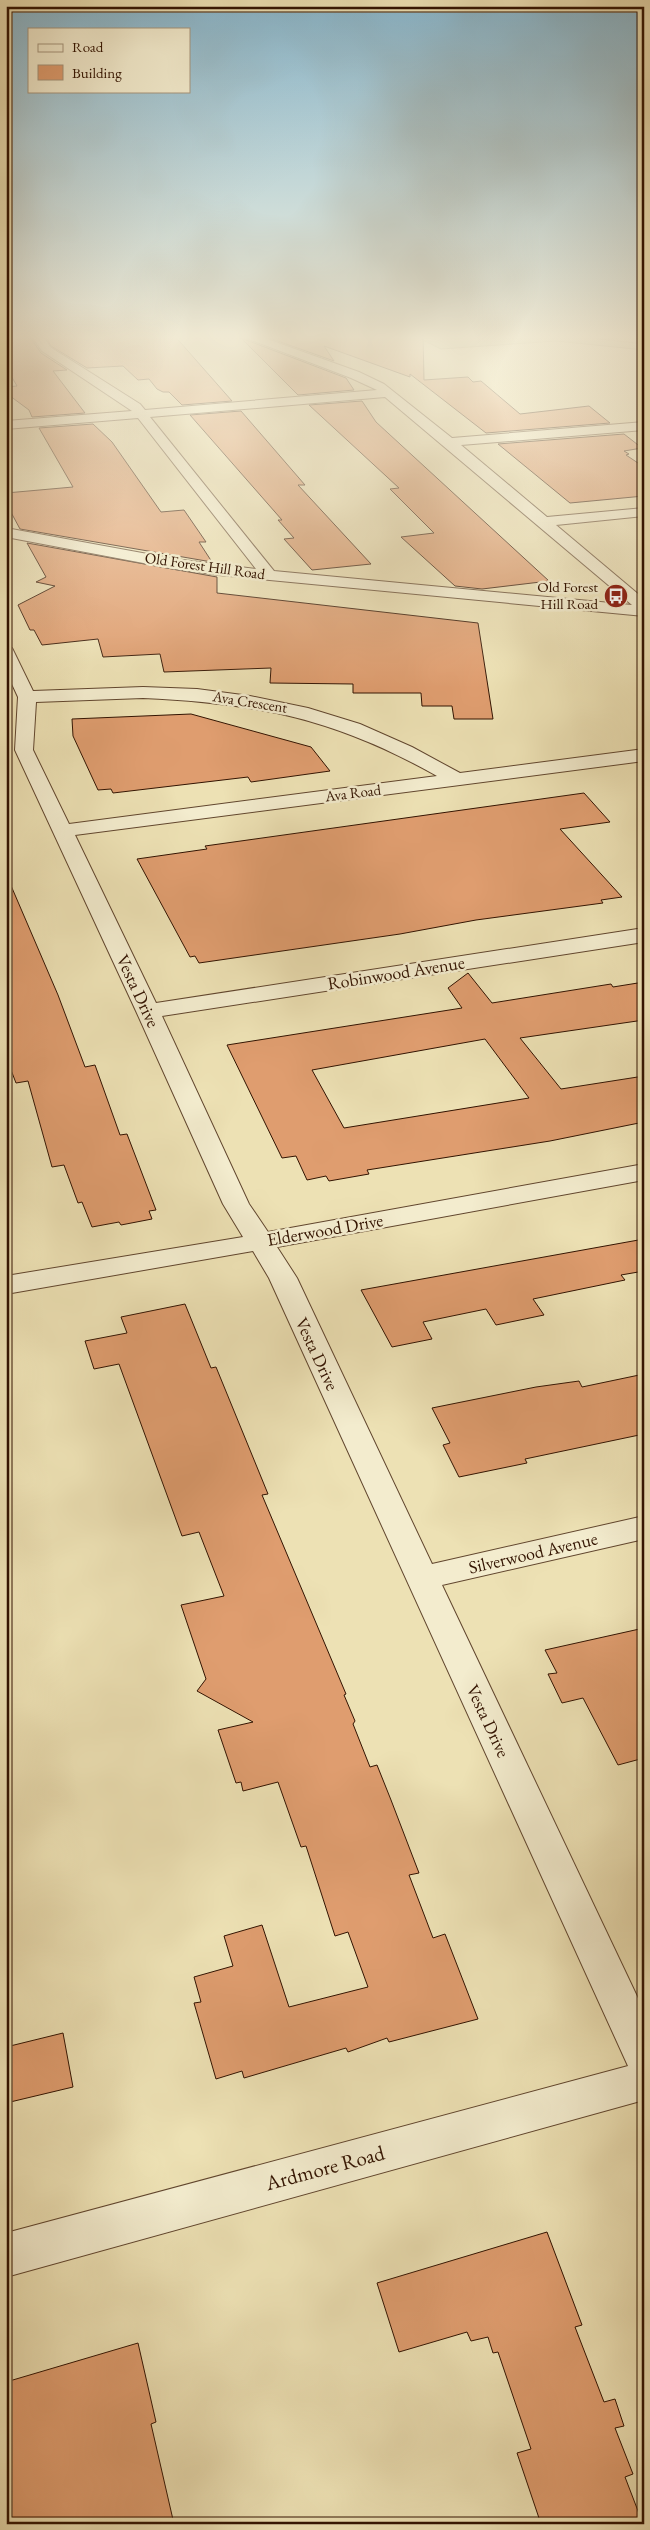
<svg xmlns="http://www.w3.org/2000/svg" width="650" height="2530" viewBox="0 0 650 2530" font-family="'EB Garamond',serif">
<rect width="100%" height="100%" fill="#ede1b4"/>
<filter id="stains"><feTurbulence type="fractalNoise" baseFrequency=".004" numOctaves="4"/><feColorMatrix values="0 0 0 0 .2 0 0 0 0 .09 0 0 0 0 .02 0 0 0 .5 -.17"/></filter>
<radialGradient id="worn" r=".72"><stop offset=".6" stop-color="#630" stop-opacity="0"/><stop offset="1" stop-color="#630" stop-opacity=".3"/></radialGradient>
<!-- green -->
<path fill="#b5c38f" stroke="#746b48" d="M411,334H633L644,335V350L556,341L441,349Z"/>
<!-- building -->
<path fill="#df9d6f" stroke="#321301" fill-rule="evenodd" d="M6,334H28L41,353L67,370L53,371L85,413L32,417L29,410L6,393V387L17,386L6,367Z
M44,334H173L232,401L182,405L169,392H163L157,389L149,379L138,380L123,366L87,368L51,346Z
M258,334H423L424,380L468,377L473,382L481,381L520,414L589,406L610,423L486,433L410,374V377L324,346L334,361Z
M241,338L346,378L354,390L298,395Z
M362,401L376,422L549,581L482,589L455,586L401,537L434,533L390,489L399,488L309,405Z
M241,411L305,485H298L371,564L312,570L284,539L294,538L278,520H282L190,415Z
M93,424L112,442L161,512L184,510L206,542H199L212,562L20,529L6,503V493L73,487L39,428Z
M624,434L642,448L624,451L629,454L626,455L644,467V496L570,503L498,444Z
M27,543L217,577V593L478,623L493,719H454L452,706H422L421,693H353V684L270,683L271,668L164,672L160,654L103,657L98,639L42,645L34,630H30L18,605L55,586L36,582L46,577Z
M191,714L311,747L330,771L251,782L248,777L113,793L111,789L98,790L73,736L72,719Z
M584,793L610,822L560,829L622,897L601,900L603,903L476,920L400,934L199,963L195,956L190,957L137,859L207,849L205,846Z
M6,874L58,995L85,1067L95,1065L120,1135L127,1134L156,1210L149,1211L152,1219L121,1225L119,1222L92,1227L82,1202L78,1203L64,1165L52,1167L28,1081L16,1083L6,1057Z
M468,973L492,1003L611,984L613,987L644,982V1020L520,1038L561,1089L644,1076V1122L550,1141L367,1170L369,1174L329,1181L326,1176L307,1180L296,1156L282,1158L227,1045L462,1008L448,988ZM485,1039L529,1098L344,1128L312,1070Z
M644,1239V1271L621,1275L625,1280L533,1299L544,1315L496,1325L486,1309L423,1322L432,1339L392,1347L361,1290Z
M185,1304L211,1368L216,1367L268,1494L262,1495L346,1694L344,1695L355,1721L353,1724L370,1767L377,1765L391,1800L419,1873L409,1875L433,1938L445,1934L478,2019L389,2042L387,2038L348,2052L346,2048L244,2078L242,2071L216,2079L194,2003L201,2002L194,1977L233,1966L224,1936L262,1925L289,2007L368,1987L348,1932L335,1936L306,1846L301,1847L278,1782L243,1791L241,1782L236,1783L218,1730L253,1722L197,1691L206,1679L181,1605L224,1596L199,1532L182,1536L119,1364L94,1369L85,1341L127,1333L121,1317Z
M644,1374V1434L525,1459L527,1463L459,1477L443,1445L450,1443L432,1408L536,1387L579,1381L582,1387Z
M644,1628V1758L618,1765L583,1698L562,1703L548,1674L557,1673L545,1650Z
M63,2033L73,2087L6,2103V2047Z
M547,2232L582,2325L575,2327L604,2402L615,2399L624,2426L615,2428L633,2474L625,2477L643,2524H541L517,2453L531,2449L498,2352L493,2353L488,2337L471,2341L467,2332L399,2352L377,2283Z
M138,2343L156,2422L151,2424L174,2524H12L6,2493V2382Z"/>
<g fill="none" stroke-linecap="round" stroke-linejoin="round">
<!-- minor casing -->
<g stroke="#61462e" stroke-width="2">
<path id="minor" d="M30,334H42L50,347L140,404L145,410L377,390L351,378L236,334H253L359,372L384,384L452,438L644,422V430L461,445L547,517L644,508V516L556,525L644,599V616L219,575L175,569L6,537V528L175,559L256,569L138,418L6,429V421L132,411L42,351ZM385,397L632,605L274,571L150,417Z
M6,647L12,648L14,652L33,691L143,687L197,689L250,696L308,708L360,724L412,747L460,773L644,749V761L75,835L156,1003L644,928V942L162,1016L249,1204L268,1232L644,1164V1180L277,1247L297,1278L432,1564L644,1516V1539L442,1585L644,2011V2100L6,2277V2233L628,2066L269,1278L253,1251L6,1294V1276L243,1237L223,1204L136,1011L15,750L18,697L6,671ZM143,698C259,703 336,719 437,776L69,824L33,750L36,702Z"/>
</g>
<!-- path -->
<path stroke="#321301" stroke-width="1" stroke-dasharray="2 1" stroke-linecap="butt" d="M557,334L644,344"/>
<!-- minor -->
<use href="#minor" fill="#f3ecce" fill-rule="evenodd"/>
</g>
<!-- sky -->
<linearGradient id="sky" x2="0" y2="1"><stop stop-color="#88b8d0"/><stop offset="0.49" stop-color="#f7f2dd"/><stop offset="1" stop-color="#f7f2dd" stop-opacity="0"/></linearGradient>
<rect width="650" height="688" fill="url(#sky)"/>
<!-- icons -->
<defs>
<g id="bus-disc" transform="scale(1.25)"><circle r="9.5" fill="#8f2418" stroke="#f3ecce"/><path d="M-5-6H5V4H4V6H2V4H-2V6H-4V4H-5ZM-3.5-4V0h7V-4ZM-3.5 1.2v1.5H-2V1.2ZM2 1.2v1.5H3.5V1.2Z" fill="#fff"/></g>
</defs>
<g fill-rule="evenodd">
<use href="#bus-disc" x="616" y="596"/>
</g>
<g text-anchor="middle" stroke-width="5" stroke-linejoin="round" paint-order="stroke">
<!-- far-street labels -->
<g font-size="15" fill="#321301" stroke="#f3ecce">
<text transform="translate(205 566) rotate(8)" y="5">Old Forest Hill Road</text>
<text transform="translate(250 702) rotate(9)" y="5">Ava Crescent</text>
<text transform="translate(353 793) rotate(-7)" y="5">Ava Road</text>
</g>
<!-- far-poi labels -->
<g font-size="15" fill="#321301" stroke="#f3ecce" text-anchor="end">
<text x="598" y="592">Old Forest<tspan x="598" dy="17">Hill Road</tspan></text>
</g>
<!-- street labels -->
<g font-size="18" fill="#321301" stroke="#f3ecce">
<text transform="translate(396 973) rotate(-9)" y="6">Robinwood Avenue</text>
<text transform="translate(138 991) rotate(65)" y="6">Vesta Drive</text>
<text transform="translate(325 1230) rotate(-10)" y="6">Elderwood Drive</text>
<text transform="translate(317 1354) rotate(65)" y="6">Vesta Drive</text>
<text transform="translate(533 1553) rotate(-13)" y="6">Silverwood Avenue</text>
<text transform="translate(488 1721) rotate(65)" y="6">Vesta Drive</text>
</g>
<!-- near-street labels -->
<g font-size="21" fill="#321301" stroke="#f3ecce">
<text transform="translate(325 2168) rotate(-15)" y="7">Ardmore Road</text>
</g>
</g>
<!-- margin -->
<rect width="650" height="2530" fill="none" stroke="#ede1b4" stroke-width="25"/>
<rect x="8" y="8" width="635" height="2515" fill="none" stroke="#321301" stroke-width="2.5"/>
<rect x="12" y="12" width="625" height="2505" fill="none" stroke="#321301"/>
<!-- legend -->
<rect x="28" y="28" width="162" height="65" fill="#f3ecce" stroke="#a6957c"/>
<rect x="38" y="44" width="25" height="8" fill="#f3ecce" stroke="#a6957c"/>
<text x="72" y="52" font-size="15" fill="#321301">Road</text>
<rect x="38" y="65" width="25" height="15" fill="#df9d6f" stroke="#a6957c"/>
<text x="72" y="78" font-size="15" fill="#321301">Building</text>
<rect width="100%" height="100%" filter="url(#stains)"/>
<rect width="100%" height="100%" fill="url(#worn)"/>
</svg>
